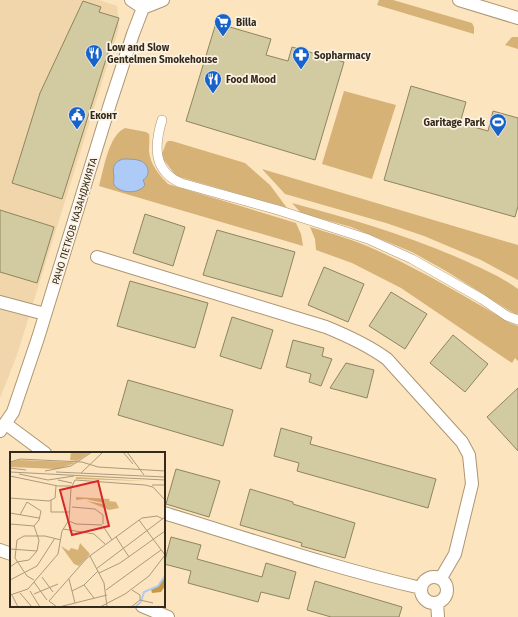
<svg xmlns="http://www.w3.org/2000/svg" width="518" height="617" viewBox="0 0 518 617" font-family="'Fira Sans',sans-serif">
<rect width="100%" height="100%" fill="#fce4be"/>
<!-- built -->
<path fill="#f2d6ab" d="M0,0H99L117,6L119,28L17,355L0,398Z"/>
<!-- green -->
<path fill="#d6b277" d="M379,0H393L472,23L474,27V34L377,5Z
M512,37H518V49L505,45Z
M344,91L396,105L372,179L322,164Z
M125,128L146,132L149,134C150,140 149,145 149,151C150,164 159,175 168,184L296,223L301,234L303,246L99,186C104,169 108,136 125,128Z
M168,141H172L245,163L270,185L287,208L176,176L164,160L162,154L166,143Z
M262,169L518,245V280L481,260L424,236L386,223L285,194Z
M292,203C350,219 407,235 461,259C481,268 500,276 518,289V314H515L446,271L412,252L351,227L301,213Z
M310,227C333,234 355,240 376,250C423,271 466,297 510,323L518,326V361L515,358L512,363L401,288L352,263L316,250L315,239Z"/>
<!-- water -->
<path fill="#aecbf8" stroke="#899bb6" d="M123,159C129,159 136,159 141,161C149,165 151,175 143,180L145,185C139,194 121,194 114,185C113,182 114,179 114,176C112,167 114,162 123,159Z"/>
<!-- building -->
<path fill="#d2cba1" stroke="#8d855e" d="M83,1L101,7L99,12L119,18L62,199L12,183L40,93Z
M216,23L271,39L266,55L288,61L292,47L344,62L315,160L186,121Z
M411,86L466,102L460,123L488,131L493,111L518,118V206L515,217L384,180Z
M0,210L54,227L37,283L0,272Z
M145,214L185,227L173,266L133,253Z
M217,230L295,252L282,297L203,275Z
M324,267L364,284L348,322L308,305Z
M130,281L208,303L195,348L117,326Z
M391,292L427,314L405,349L369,326Z
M232,317L273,330L261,369L220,356Z
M453,335L488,364L465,392L430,363Z
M293,340L324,348L322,356L332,359L321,386L309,382L311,374L286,367Z
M346,363L374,370L367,398L330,388Z
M128,380L233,410L223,446L118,415Z
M518,388V451L487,417Z
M281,428L312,437L310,444L436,479L428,508L297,471L299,463L274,456Z
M176,469L220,481L209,517L166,504Z
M250,489L293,502V504L355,523L345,558L301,546L302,543L240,525Z
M171,537L201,545L197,559L262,577L266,563L296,572L289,599L261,592L258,602L188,583L191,571L164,564Z
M315,581L402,607L399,617H331L307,610Z"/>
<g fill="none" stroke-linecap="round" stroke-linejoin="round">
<!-- pedestrian casing -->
<g stroke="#ac9672" stroke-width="10">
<path id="pedestrian" d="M162,120C154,146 153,171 181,183L278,210L368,239L412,259L482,299L507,316L518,320"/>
</g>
<!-- minor casing -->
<g stroke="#ac9672" stroke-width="14">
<path id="minor" d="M131,0L143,8
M459,0L518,18
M143,8L163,0
M97,257L326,327C348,336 368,345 387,359L462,442L469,455L472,484L455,554L441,578
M0,302L45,314
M6,424L45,453
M0,431L13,412L38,338L110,104L133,34L146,0
M164,513C249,539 334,568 421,588
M0,550L11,554
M421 590a13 13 0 1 1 26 0a13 13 0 1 1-26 0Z
M437,603L438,617
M142,606L168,617"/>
</g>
<!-- pedestrian -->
<use href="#pedestrian" stroke="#fff" stroke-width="9"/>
<!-- minor -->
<use href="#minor" stroke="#fff" stroke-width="12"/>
</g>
<!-- icons -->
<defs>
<g id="supermarket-pin" transform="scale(0.9)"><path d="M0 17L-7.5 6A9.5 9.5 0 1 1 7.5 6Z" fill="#1862cc" stroke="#fdf3e4"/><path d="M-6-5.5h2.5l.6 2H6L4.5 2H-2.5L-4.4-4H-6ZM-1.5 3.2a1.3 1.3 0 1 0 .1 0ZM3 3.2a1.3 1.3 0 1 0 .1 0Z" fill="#fff"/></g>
<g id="restaurant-pin" transform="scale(0.9)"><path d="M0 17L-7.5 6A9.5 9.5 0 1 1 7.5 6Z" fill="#1862cc" stroke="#fdf3e4"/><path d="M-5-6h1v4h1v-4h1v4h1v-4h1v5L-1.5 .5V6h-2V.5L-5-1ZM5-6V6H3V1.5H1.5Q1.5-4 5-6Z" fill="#fff"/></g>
<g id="pharmacy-pin" transform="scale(0.9)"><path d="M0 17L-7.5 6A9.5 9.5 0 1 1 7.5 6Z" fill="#1862cc" stroke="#fdf3e4"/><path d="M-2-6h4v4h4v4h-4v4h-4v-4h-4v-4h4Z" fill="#fff"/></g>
<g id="civic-pin" transform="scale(0.9)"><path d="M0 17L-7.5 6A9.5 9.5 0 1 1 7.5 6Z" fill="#1862cc" stroke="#fdf3e4"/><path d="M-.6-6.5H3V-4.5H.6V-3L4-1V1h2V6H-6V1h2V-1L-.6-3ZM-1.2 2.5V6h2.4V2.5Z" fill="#fff"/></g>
<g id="stadium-pin" transform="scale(0.9)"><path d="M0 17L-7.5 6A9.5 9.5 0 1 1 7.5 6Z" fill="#1862cc" stroke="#fdf3e4"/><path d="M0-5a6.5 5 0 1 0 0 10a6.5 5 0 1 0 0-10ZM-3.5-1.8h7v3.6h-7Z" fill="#fff"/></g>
</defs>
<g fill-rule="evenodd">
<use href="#supermarket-pin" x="223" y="22"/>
<use href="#restaurant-pin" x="94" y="53"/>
<use href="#pharmacy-pin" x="301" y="55"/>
<use href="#restaurant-pin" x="213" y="79"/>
<use href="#civic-pin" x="77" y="115"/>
<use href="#stadium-pin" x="498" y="122"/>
</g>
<g text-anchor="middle" stroke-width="3.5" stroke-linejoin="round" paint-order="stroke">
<!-- poi labels -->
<g font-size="10" font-weight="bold" fill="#332a1b" stroke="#fdf3e4" text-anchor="start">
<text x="236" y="26">Billa</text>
<text x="107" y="51">Low and Slow<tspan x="107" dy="12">Gentelmen Smokehouse</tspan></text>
<text x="314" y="59">Sopharmacy</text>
<text x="226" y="83">Food Mood</text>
<text x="90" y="119">Еконт</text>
<text x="485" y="126" text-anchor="end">Garitage Park</text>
</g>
<!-- street labels -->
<g font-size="10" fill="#332a1b" stroke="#fdf3e4">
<text transform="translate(74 221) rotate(-73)" y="4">РАЧО ПЕТКОВ КАЗАНДЖИЯТА</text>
</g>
</g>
<!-- overview -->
<g transform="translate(10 452)">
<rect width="155" height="155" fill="#fce4be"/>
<path d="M61,0H81L67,9L60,8ZM9,8L61,10L66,11L47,17L0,15V10ZM66,25L136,29L66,27ZM66,45L100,47L99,49L106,50L109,56L99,58L77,49L93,52L95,51L75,47L66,48ZM70,91L80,102L69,114L64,112L51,94L59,99L61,96L68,98Z" fill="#d6b277"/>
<path d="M155,124V134L151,140L142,141L141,137L148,134Z" fill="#c89842"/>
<path fill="none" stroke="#aecbf8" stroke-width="2" d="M125,155L131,150L134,140L148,134L155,124"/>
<path fill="none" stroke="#ac9a7d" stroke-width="1" d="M113,0L123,12M117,0L134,23M0,10L10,7L72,10L88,15L155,19M0,16L16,18M35,19L61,14L82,0M0,20L155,28M46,20L155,25M71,21L93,0M9,22L38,28L64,24M0,24L48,34H61M48,28L62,31M65,28L135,33L143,35L155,48M142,33H155M0,46L39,49L45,46L46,34M41,48V60H59M62,55L85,57L93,63V72M0,61L29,66M129,68L155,103M59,69L66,72L92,73M0,72L24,74L29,68L31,59L17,50L10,63M93,74L102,88M53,77L84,82L95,92M106,85L119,105M0,97L27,99M80,104L94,131L97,155M0,115L7,110L19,108L27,99L29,88L24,74M86,117L155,65M89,121L110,111L155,79M32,125L43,140M59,127L65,151M0,128L27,114L45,86M24,128L17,124L5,106L7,88L14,84H35L51,88M24,130L37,148M74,133L84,146M96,138L151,98M122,138L130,143V148M20,139L30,155M62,139L74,133L88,119M10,141L22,155M24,142L48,132M0,143L18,137L48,102L52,79L59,68L61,36L65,28M2,143L8,155M47,155L39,149L77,106L132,66L147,64L153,67M49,155L97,143M90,155L115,142L139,124L155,103M121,155L130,148L143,151"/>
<path fill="#d62828" fill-opacity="0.15" stroke="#d62828" stroke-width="2" d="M88,29L99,74L62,83L50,38Z"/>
<rect width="155" height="155" fill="none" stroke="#332a1b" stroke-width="2"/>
</g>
</svg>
